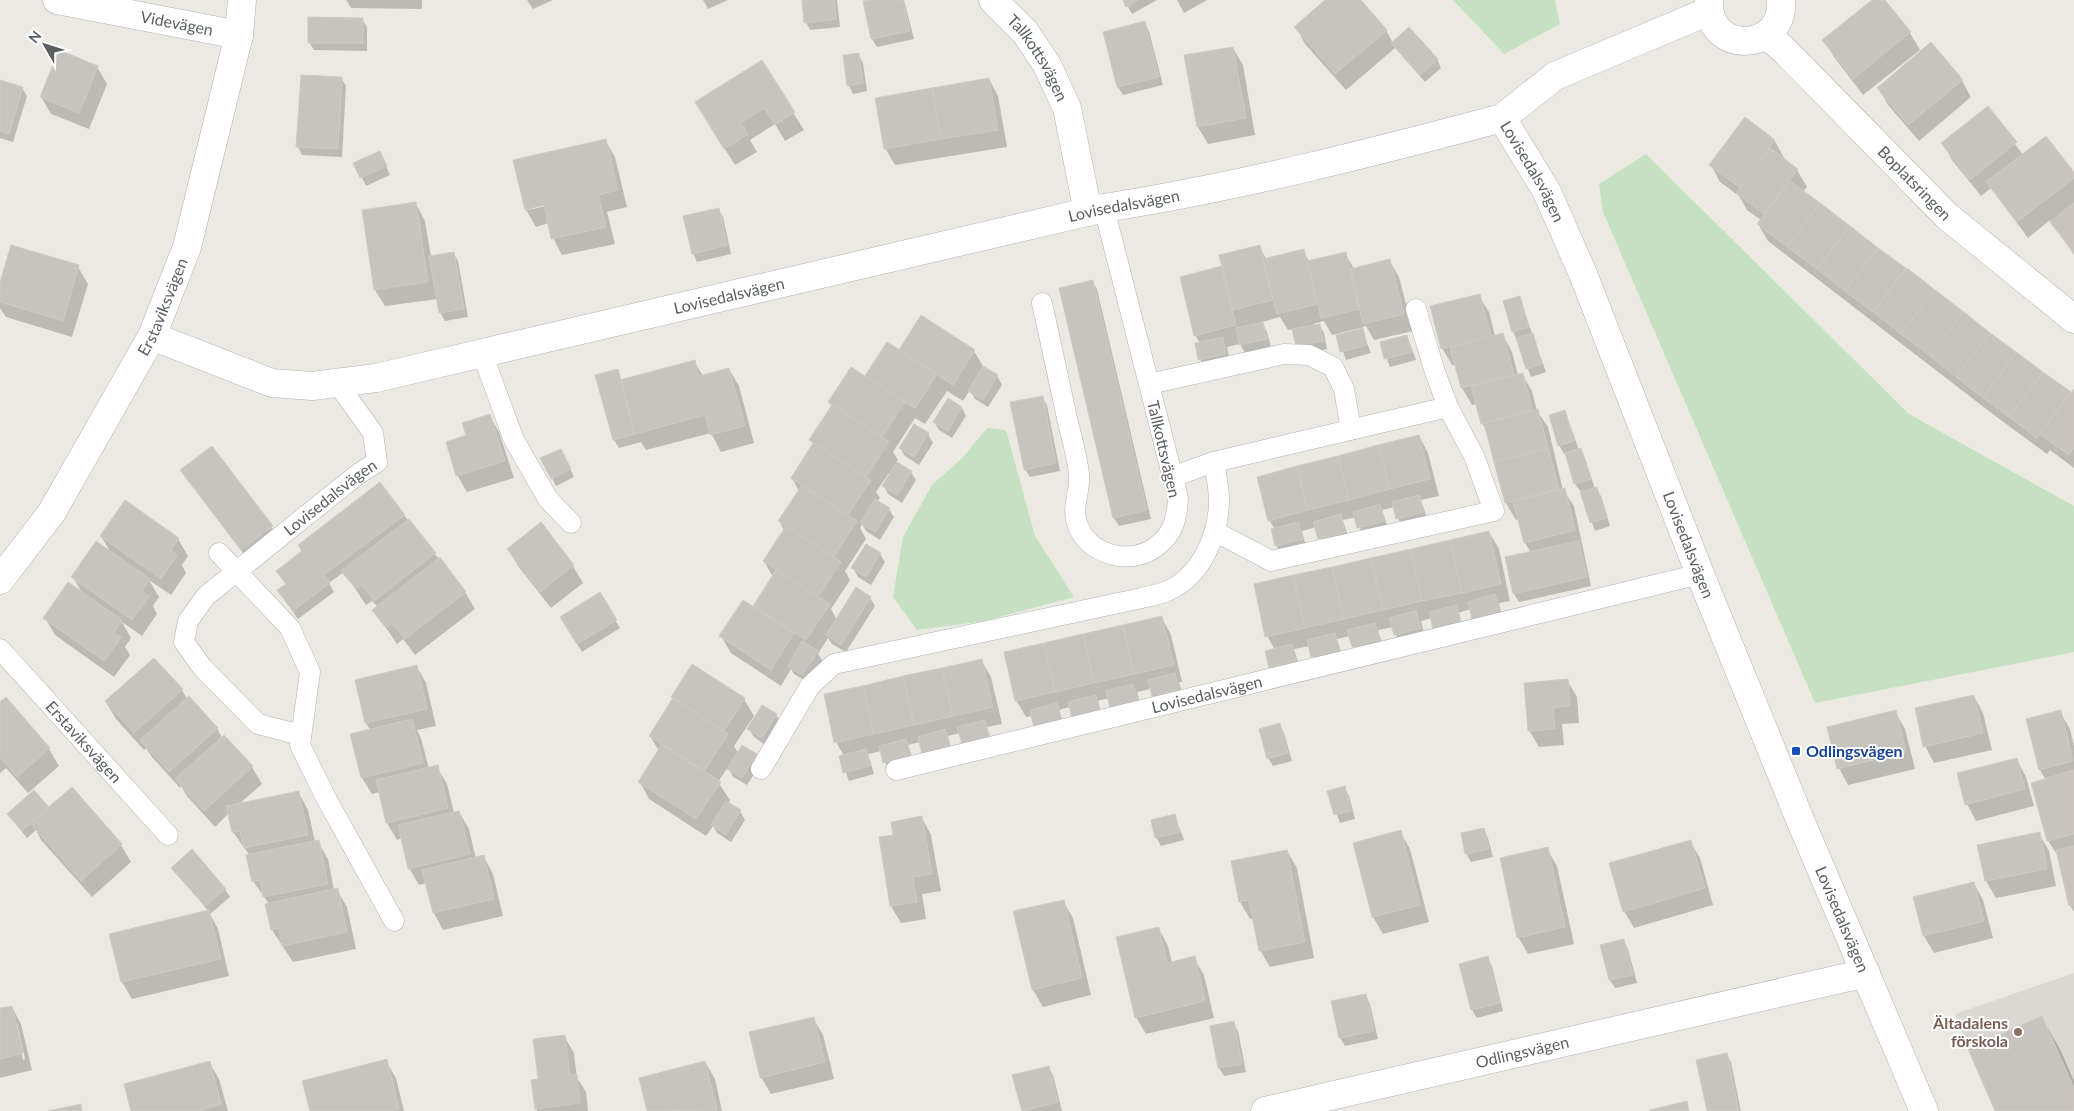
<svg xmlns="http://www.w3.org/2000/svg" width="2074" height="1111" viewBox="0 0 2074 1111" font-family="Lato,sans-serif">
<rect width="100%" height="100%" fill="#ece9e3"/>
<!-- education -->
<path fill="#dbd8d1" d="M2074,973V1111H1995L1955,1014Z"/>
<!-- green -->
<path fill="#c5e1c2" d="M1453,0H1555L1560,24L1504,54Z
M1646,154L1909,414L2074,506V652L1815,703L1603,212L1599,184Z
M987,428L1006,430L1035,536L1074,597L984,621L917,630L893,597L903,537L932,485L964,456Z"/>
<!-- shadow -->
<path fill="#0003" fill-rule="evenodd" d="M346,0H422V9L351,8Z
M527,0H553L533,9Z
M703,0H728L708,9Z
M803,0H837L840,27L810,30L806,22Z
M875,0H904L914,39L877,47L872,39L864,2Z
M1124,0H1157L1132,14Z
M1177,0H1207L1184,13Z
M1326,0H1359L1386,30L1393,43L1437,59L1441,68L1425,82L1395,48L1346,90L1305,44L1296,27Z
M1874,0H1884L1910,33L1920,50L1863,95L1834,57L1824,40Z
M362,19L367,27V51L314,50L309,42Z
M1145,23L1149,31L1163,85L1123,95L1118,87L1105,33Z
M1233,48L1243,65L1255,135L1208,144L1198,127Z
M858,54L863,63L867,91L853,94L849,85Z
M762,62L804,130L785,141L775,124L750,140L757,152L735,165L706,119Z
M97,67L107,84L89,129L51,114L41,97Z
M341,78L346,86L342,157L302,155L298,147Z
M989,79L998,96L1007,147L895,165L885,148Z
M0,81L22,88L27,96L13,142L0,138Z
M1962,81L1971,97L1919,141L1888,105L1879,88Z
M1988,107L2023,155L2074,174V255L2050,220L2028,238L1991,188L1981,196L1952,160L1943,143Z
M605,140L615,157L627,207L607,212L615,244L562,255L553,238L549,223L536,227L526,210ZM549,203L550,205L529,210V208Z
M1775,141L1784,158L1783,160L1797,170L1807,187L1803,192L2071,394L2074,391V468L2050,450L2047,454L1994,415L1768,241L1758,224L1761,220L1747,210L1739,196L1720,182L1711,165Z
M384,161L390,175L366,186L355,163Z
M416,204L425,221L431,257L453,253L458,261L468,317L445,321L440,312L438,299L385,306L375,290Z
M718,209L723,217L731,254L697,262L693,253Z
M1259,246L1267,260L1303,251L1310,262L1345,253L1354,269L1389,260L1399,277L1413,331L1374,340L1366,326L1361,328L1371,353L1346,360L1337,336L1361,330L1360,328L1332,335L1324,321L1313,324L1314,326L1319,325L1324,333L1327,349L1302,354L1294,329L1288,330L1280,317L1262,322L1267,332L1271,347L1245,353L1240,344L1227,347L1230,362L1204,368L1200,359V343L1195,335L1223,267Z
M78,267L88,284L72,337L6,317L0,308V286Z
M1092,281L1097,289L1151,519L1119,526L1114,518L1060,289Z
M1479,296L1489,312L1495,336L1503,335L1512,352L1518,375L1522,374L1532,391L1537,411L1548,427L1563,490L1574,506L1591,586L1519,602L1514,594L1531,553L1525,543L1519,519L1516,520L1506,503L1489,436L1482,423L1477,404L1472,405L1462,388L1456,365H1452L1442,348Z
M1519,297L1546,372L1531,377L1513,331Z
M1407,336L1416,360L1390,367L1381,343Z
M887,344L899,352L974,351L984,368L997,376L1002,385L988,407L975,399L970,390L963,401L947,391L925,424L915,418L893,452L898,460L896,462L911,472L916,480L902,503L888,494L884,486L891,474L889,473L876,492L880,498L877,502L889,509L894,517L880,540L866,531L862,524L860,528L866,539L845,571L850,580L831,609L837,620L870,598L875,606L846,652L832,644L828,638L818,654L822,660L807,682L794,674L791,669L781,686L731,653L721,636L754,608L773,577L764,561L784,530L779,521L799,491L792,478L813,445L811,440L832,407L829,402L866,378Z
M694,361L703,376L729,369L739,386L754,443L721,452L711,433L646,450L641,442L619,448L614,440L597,376L617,370L622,381Z
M1042,397L1047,405L1060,471L1030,477L1025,469Z
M962,408L966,416L952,438L939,430L934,422Z
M1565,411L1579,450H1581L1585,458L1595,489L1601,496L1610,526L1595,531L1581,492L1575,484L1566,453L1564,454L1559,445Z
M489,415L499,432L514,478L467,492L457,475L468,436Z
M928,434L933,443L919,465L905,456L900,448Z
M1419,436L1428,453L1439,496L1421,500L1428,521L1402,527L1394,507L1382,510L1389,530L1363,536L1356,517L1343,520L1349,540L1324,546L1316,527L1302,531L1306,547L1281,554L1276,545L1275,529L1269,520Z
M565,458L574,477L556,486L552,478Z
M182,471L271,526L276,535L246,557Z
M404,515L465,592L475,609L415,655L403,639L397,644L374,610L378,607L372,601L366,605L344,572L329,583L334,592L298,619L284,599L286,585L283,579Z
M540,524L573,566L583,583L551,608L518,566L508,549Z
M1489,532L1499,549L1510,601L1499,603L1503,620L1478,626L1471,609L1458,613L1462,628L1464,627L1461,614L1465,630L1432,618L1421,621L1425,636L1399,643L1393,627L1378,630L1383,648L1358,655L1350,636L1337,639L1343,658L1317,665L1310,646L1294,649L1300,669L1275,676L1266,652L1275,650L1267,636Z
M101,536L178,539L188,556L182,565L186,573L171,595L149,580L159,597L153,606L157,614L142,636L122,622L131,638L125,647L130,655L114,677L55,635L45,618L82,593L73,577L111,553Z
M880,554L885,562L871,585L858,577L853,568Z
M1162,618L1171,635L1182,682H1179L1183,698L1158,705L1151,689L1137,692L1142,709L1109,698L1098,701L1103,719L1070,707L1059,710L1065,728L1032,716L1026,717L1016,700Z
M615,620L620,628L582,652L566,626Z
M981,660L991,677L1002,724L987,727L993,745L960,733L948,736L953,755L928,762L920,742L908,745L915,764L889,771L881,751L868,754L874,774L849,781L840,757L844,756L836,742Z
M692,665L744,699L754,716L734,746L738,753L756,755L761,763L747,785L733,777L728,767L718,782L730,800L728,804L740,811L745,820L731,842L717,833L713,826L706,836L649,799L640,782L659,751L650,736Z
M417,667L426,683L436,726L417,730L421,738L429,769L437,767L447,784L454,813L459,812L469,829L476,859L484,857L493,874L503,916L443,930L434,913L427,883L419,885L409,868L402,838L397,840L387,823L380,792L372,794L362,778L371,731L366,723L357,681Z
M1567,680L1577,697L1579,723L1562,724L1564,745L1539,747L1529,730Z
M182,690L187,699L217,728L222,738L252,767L262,784L239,804L299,793L308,810L315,842H318L328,859L334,890H337L347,907L356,949L293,962L272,930L269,904L253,881L250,856L233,832L229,813L215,827L187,796L181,786L180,788L152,757L146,748L144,750L116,719L106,702Z
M1974,696L1983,713L1992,750L1934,763L1925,746Z
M6,698L49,749L59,766L28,793L6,768L0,773V704Z
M1895,712L1905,729L1915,769L1848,785L1839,768Z
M2060,712L2070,729L2074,746V912L2070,905L2059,857L2048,841L2046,780L2040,770L2028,720Z
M776,715L781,723L767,746L754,737L749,729Z
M1279,725L1284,733L1292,761L1273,766L1268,758Z
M2017,760L2026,777L2034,806L1976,821L1967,804Z
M71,788L121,845L131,862L92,897L41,840L36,830L27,838L8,814L49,808Z
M1344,788L1349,796L1355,819L1340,823L1329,792Z
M1175,816L1184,840L1161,846L1156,837Z
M922,818L931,835L941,891L922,894L926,919L901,923L891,906L880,838L895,836Z
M1484,830L1488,838L1493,857L1471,862L1466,853Z
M1400,832L1410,849L1429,922L1383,934L1373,917L1354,844Z
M2039,834L2049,851L2056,886L1996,898L1986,881L1979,846Z
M1690,841L1700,858L1713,905L1634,928L1624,911Z
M1547,849L1557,866L1574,944L1528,954L1518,937Z
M1287,851L1297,868L1314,958L1270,967L1260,950L1254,918L1250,919L1240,902L1232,862Z
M173,868L225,889L230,897L210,914L218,929L229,976L132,999L122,982L209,912Z
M1974,883L1983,900L1993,938L1934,953L1924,936Z
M1063,901L1073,918L1091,995L1043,1007L1033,990L1015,912Z
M1159,929L1168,946L1172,963L1194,958L1204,975L1214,1018L1146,1034L1136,1017Z
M1623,941L1628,949L1637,983L1615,988L1610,980L1602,946Z
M1488,958L1492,966L1503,1011L1477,1018L1472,1010Z
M1365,995L1370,1004L1378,1039L1345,1046L1340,1038Z
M12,1007L21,1024L32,1070L0,1078V1010ZM15,1024H17L25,1059L23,1060Z
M813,1018L823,1035L834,1079L771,1094L761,1077Z
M2042,1018L2060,1049L2074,1081V1111H1997Z
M1233,1023L1238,1031L1246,1072L1224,1076L1219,1068Z
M564,1036L574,1053L577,1078L586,1092L588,1111H537L539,1080Z
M1726,1054L1731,1062L1741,1111H1708Z
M386,1061L396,1078L404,1111H312Z
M209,1062L219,1079L228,1111H132Z
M705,1062L715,1079L722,1111H648L640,1078Z
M1048,1067L1053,1075L1062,1111H1023L1014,1076Z"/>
<!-- building -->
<path fill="#c7c4bf" stroke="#d0cac2" d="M802,0H834L836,19L804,23Z
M869,0H903L910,31L871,39L863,1Z
M1123,0H1138L1126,7Z
M1325,0H1361L1387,30L1335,74L1294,27Z
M1872,0H1885L1911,32L1853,79L1822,40Z
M308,17L363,18V43H308Z
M1145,21L1159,77L1117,87L1103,32Z
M1409,27L1438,59L1420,75L1391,43Z
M1931,42L1963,80L1908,125L1877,88Z
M1233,47L1246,118L1197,127L1184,55Z
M59,50L98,66L79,113L40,97Z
M859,53L863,83L847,86L843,55Z
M762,60L795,112L775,125L764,108L741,123L748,134L724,149L695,102Z
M301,75L342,77L338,149L296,147Z
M989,78L998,130L941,139L932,88Z
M0,80L23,87L9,134L0,131Z
M932,88L941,139L884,149L875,98Z
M1988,106L2017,142L1970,180L1941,143Z
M1745,117L1775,140L1739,187L1709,165Z
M2046,136L2074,172V178L2017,222L1986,182Z
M606,139L618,190L598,195L606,227L551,239L544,205L525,210L513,160Z
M1770,148L1798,169L1764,214L1736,193Z
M380,151L387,166L360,178L353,163Z
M1790,181L1820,203L1787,247L1757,224Z
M416,202L428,282L374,290L362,210Z
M1820,203L1850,226L1817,269L1787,247Z
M2074,203V253L2050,222Z
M719,208L727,245L692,254L683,216Z
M1850,226L1878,248L1845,291L1817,269Z
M11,245L79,265L63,321L0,302V282Z
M1260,245L1273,300L1232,310L1219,255Z
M1878,248L1906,268L1873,312L1845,291Z
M1304,249L1317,304L1277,314L1263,259Z
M454,252L464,309L439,313L429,256Z
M1346,252L1360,309L1321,318L1307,261Z
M1390,259L1404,314L1363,324L1350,269Z
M1222,266L1236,325L1194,336L1180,277Z
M1907,268L1935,290L1901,334L1873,312Z
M1093,280L1147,510L1113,518L1059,288Z
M1935,290L1964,312L1930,356L1901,334Z
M1480,294L1491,336L1441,349L1430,306Z
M1520,296L1529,327L1512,332L1503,301Z
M1964,312L1990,333L1956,377L1930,356Z
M921,315L975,350L953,385L899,350Z
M1263,322L1267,339L1239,345L1236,328Z
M1320,324L1323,341L1296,346L1292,329Z
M1363,328L1367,345L1340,352L1336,335Z
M1503,333L1514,375L1461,388L1450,347Z
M1533,333L1542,364L1526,369L1516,338Z
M1990,333L2016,352L1983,398L1956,377Z
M1407,335L1412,352L1384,359L1380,342Z
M1223,337L1226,354L1198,360L1195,343Z
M887,342L937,374L915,408L865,376Z
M2016,352L2043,372L2009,417L1983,398Z
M695,360L699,376L729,368L745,426L710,435L705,415L635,434L620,380Z
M983,366L998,375L983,400L968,391Z
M851,367L905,402L882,437L828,402Z
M618,369L635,434L613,440L595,375Z
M2043,372L2071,392L2037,438L2009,417Z
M1523,373L1532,410L1481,424L1471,386Z
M2074,389V448L2069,455L2040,434Z
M1043,396L1056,463L1024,470L1010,402Z
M948,398L962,407L948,431L933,422Z
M832,405L889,442L866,477L809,440Z
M1538,409L1548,448L1494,462L1484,423Z
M1565,410L1574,441L1558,446L1549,415Z
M490,414L505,461L456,476L446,442L466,435L462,423Z
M914,424L929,433L914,457L899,448Z
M1419,435L1430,479L1390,489L1378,445Z
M813,443L871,480L848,515L791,478Z
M1378,445L1390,489L1349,500L1338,456Z
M212,446L273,526L241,550L180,470Z
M1548,448L1559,489L1505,503L1494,462Z
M1581,448L1591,479L1574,484L1565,453Z
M561,449L571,469L551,479L540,458Z
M1338,456L1349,500L1308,510L1297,466Z
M897,462L912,471L897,495L882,486Z
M1297,466L1308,510L1268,521L1257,477Z
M380,482L405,515L324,575L330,583L293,611L277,590L286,584L276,571L302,551L298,545Z
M802,485L857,521L834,557L778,521Z
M1597,487L1606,518L1590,523L1580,492Z
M1565,488L1575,530L1524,543L1513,501Z
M1419,495L1424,512L1396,519L1392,502Z
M875,499L890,508L875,532L860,523Z
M125,500L179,538L171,550L177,555L161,579L100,536Z
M1380,504L1385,521L1357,528L1353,512Z
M1341,514L1345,532L1318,539L1313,522Z
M409,519L436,553L374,601L362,585L356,589L341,571Z
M541,522L574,565L540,592L507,549Z
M1298,522L1303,539L1275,546L1271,529Z
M786,526L841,562L818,597L763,561Z
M1489,531L1501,584L1462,593L1450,540Z
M1450,540L1462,593L1422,601L1411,549Z
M96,541L150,579L142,591L149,597L132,620L71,577Z
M1579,541L1587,577L1513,594L1505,557Z
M866,544L881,553L866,577L851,568Z
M1411,549L1422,601L1383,610L1371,558Z
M440,557L466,592L405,639L392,623L386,628L372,610Z
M1371,558L1383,610L1344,619L1332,567Z
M1332,567L1344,619L1305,628L1293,575Z
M776,570L830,604L806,640L753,606Z
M1293,575L1305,628L1265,637L1254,584Z
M68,582L122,620L114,633L121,637L104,661L43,618Z
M856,587L871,597L856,621L841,611Z
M600,592L617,620L577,644L560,617Z
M1495,594L1500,611L1472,619L1468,602Z
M743,600L794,633L771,670L719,636Z
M1457,605L1461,622L1433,629L1429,612Z
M841,611L856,621L841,645L826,635Z
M1416,611L1421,628L1394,635L1389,618Z
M1162,616L1174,665L1134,674L1123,625Z
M1375,623L1379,640L1352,647L1347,630Z
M1123,625L1134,674L1094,683L1083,634Z
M1335,633L1339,650L1311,657L1307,640Z
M1083,634L1094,683L1055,692L1044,643Z
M802,641L818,651L802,675L788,666Z
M1044,643L1055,692L1015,701L1004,652Z
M1292,644L1296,661L1269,668L1265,651Z
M154,658L183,689L134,733L105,701Z
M982,659L993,707L953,716L942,668Z
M692,664L745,698L724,731L671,697Z
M417,665L427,709L365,723L355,680Z
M942,668L953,716L914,725L903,676Z
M1175,673L1179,690L1152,697L1148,680Z
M903,676L914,725L874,734L863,686Z
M1568,679L1570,706L1553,708L1555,729L1528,731L1524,683Z
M1133,684L1138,701L1110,708L1106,691Z
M863,686L874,734L834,743L824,694Z
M1096,695L1099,711L1072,719L1068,702Z
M1974,695L1983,733L1923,747L1915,708Z
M189,696L218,728L169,772L140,740Z
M6,697L50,748L17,777L0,757V702Z
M673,698L728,734L704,772L649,736Z
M1057,703L1062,720L1034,727L1030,710Z
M762,705L777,714L762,738L747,729Z
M1896,710L1906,752L1837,769L1827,727Z
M2061,710L2073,761L2039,770L2026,719Z
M412,719L423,763L361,778L350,734Z
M985,720L989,737L962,744L957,727Z
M1280,723L1288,753L1267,759L1259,729Z
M945,729L950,746L922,754L918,737Z
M224,735L253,766L204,811L175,779Z
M906,739L911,756L883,763L879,746Z
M662,744L721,782L696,819L638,782Z
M742,745L757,754L742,778L727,769Z
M866,749L870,766L843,773L839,756Z
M2017,758L2025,789L1965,805L1957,773Z
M438,765L448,808L386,823L376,780Z
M2074,770V834L2047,841L2031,783Z
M1345,786L1351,811L1334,815L1327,791Z
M72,787L122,844L81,881L30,823Z
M34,790L49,807L22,831L7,814Z
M299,791L308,835L244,848L240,831L232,832L226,806Z
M726,801L741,810L726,835L711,825Z
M459,811L470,854L408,869L398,825Z
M1175,814L1180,832L1155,838L1151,820Z
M922,816L932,874L913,877L917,902L890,906L879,837L893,835L891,822Z
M1484,828L1489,849L1465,854L1461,833Z
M1401,830L1420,905L1372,917L1353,843Z
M2040,832L2047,869L1985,881L1977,845Z
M319,840L328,884L263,897L260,880L252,882L246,855Z
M1691,840L1705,888L1623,912L1609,863Z
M2074,846V905L2069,906L2056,850Z
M1548,847L1565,927L1517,938L1500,858Z
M192,849L226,889L205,906L171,868Z
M1287,850L1305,942L1259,951L1249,900L1239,902L1231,861Z
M484,855L494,899L433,913L422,870Z
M1974,882L1984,921L1923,936L1913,897Z
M338,888L347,932L282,946L279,928L271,930L265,904Z
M1064,900L1082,978L1032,990L1013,911Z
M209,910L221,959L121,982L109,934Z
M1159,927L1167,963L1195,956L1205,1001L1135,1018L1116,937Z
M1624,939L1633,975L1609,980L1600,945Z
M1488,956L1500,1003L1471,1010L1459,964Z
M1366,994L1374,1031L1339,1038L1331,1001Z
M12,1006L23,1053L0,1059V1008Z
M2042,1016L2074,1088V1111H1995L1968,1049Z
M814,1017L825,1062L760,1078L749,1032Z
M1234,1021L1242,1064L1218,1068L1210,1026Z
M565,1035L570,1075L577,1074L580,1103L535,1109L531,1080L538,1079L533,1039Z
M1727,1053L1739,1111H1707L1696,1060Z
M387,1059L399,1109L391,1111H310L302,1081Z
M210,1061L221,1104L197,1111H131L124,1084Z
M705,1061L717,1110L647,1111L639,1078Z
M1049,1066L1058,1102L1022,1111L1012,1075Z
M1687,1101L1689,1111H1650V1110Z
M81,1104L82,1111H48Z"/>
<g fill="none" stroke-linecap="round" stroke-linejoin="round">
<!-- lane casing -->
<g stroke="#b0b3b6" stroke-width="21">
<g id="lane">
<path d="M1042,303C1050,341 1059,380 1067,418C1071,436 1077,455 1079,474C1081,490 1071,507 1077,523C1087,556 1133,567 1158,545C1174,533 1177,517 1178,498L1104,208"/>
<path d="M482,353L514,440L548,499L571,523"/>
<path d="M1149,384L1284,354L1309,355L1333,367L1344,389L1351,430"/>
<path d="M1172,477L1214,462L1448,407"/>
<path d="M1216,532L1271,561L1494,511L1474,456L1448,407L1435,372L1416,309"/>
<path d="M219,553L290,628L310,672L300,745L326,798L394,921"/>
<path id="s1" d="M0,649L168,835"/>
<path id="s2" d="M301,735L258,724L202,667L184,642L188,621L206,596L358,474L377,462L373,433L337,383"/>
<path d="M761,769L810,686L834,664L1137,599C1147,597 1158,595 1167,591C1201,577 1219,535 1219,500C1219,488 1216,474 1214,462"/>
<path id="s3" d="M896,770L1700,574"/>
</g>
</g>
<!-- street casing -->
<g stroke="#b0b3b6" stroke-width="29">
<g id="street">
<path id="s4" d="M57,0L239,35"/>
<path id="s5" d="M993,0L1025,32L1047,65L1067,108L1088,212"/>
<path d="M1709,0C1706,56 1785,53 1781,0"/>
<path id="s6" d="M1766,35L1782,48L1948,217L2074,319"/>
<path d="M1502,118L1555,76L1709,11"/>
<path id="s7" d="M152,336L272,383L312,386L376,378L1104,208C1238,187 1371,153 1502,118L1547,192L1583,274L1700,574L1801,822L1924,1111"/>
<path id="s8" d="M1265,1111L1866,973"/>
</g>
</g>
<!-- secondary casing -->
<g stroke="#afb3b6" stroke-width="29">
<g id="secondary">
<path id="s9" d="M0,580L52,512L152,336L187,247L239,35L242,0"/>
</g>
</g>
<!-- lane -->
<use href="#lane" stroke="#fff" stroke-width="20"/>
<!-- street -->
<use href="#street" stroke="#fff" stroke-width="28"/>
<!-- secondary -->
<use href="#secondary" stroke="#fff" stroke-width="28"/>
</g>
<!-- markers -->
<rect fill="#1a4fb4" stroke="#fff" stroke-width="2" x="1791" y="746" width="10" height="10" rx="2.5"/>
<circle fill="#8d6e63" stroke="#fff" stroke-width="2" cx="2018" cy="1032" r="5"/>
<g text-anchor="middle" stroke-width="4" stroke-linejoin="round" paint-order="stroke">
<!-- street labels -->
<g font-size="16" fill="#5b5f62" stroke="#fff">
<text dy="6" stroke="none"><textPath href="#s4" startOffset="122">Videvägen</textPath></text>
<text dy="6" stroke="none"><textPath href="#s5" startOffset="74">Tallkottsvägen</textPath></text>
<text dy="6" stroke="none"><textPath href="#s7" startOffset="1451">Lovisedalsvägen</textPath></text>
<text dy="6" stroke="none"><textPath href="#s6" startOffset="210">Boplatsringen</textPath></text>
<text dy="6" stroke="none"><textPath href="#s7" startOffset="1001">Lovisedalsvägen</textPath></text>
<text dy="6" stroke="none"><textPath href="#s7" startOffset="596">Lovisedalsvägen</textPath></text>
<text dy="6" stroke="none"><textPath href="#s9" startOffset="319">Erstaviksvägen</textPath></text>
<text transform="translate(1164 449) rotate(77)" y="6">Tallkottsvägen</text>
<text dy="6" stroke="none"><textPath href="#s2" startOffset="366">Lovisedalsvägen</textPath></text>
<text dy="6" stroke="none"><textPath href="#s7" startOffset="1856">Lovisedalsvägen</textPath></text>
<text dy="6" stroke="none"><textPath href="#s3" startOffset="320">Lovisedalsvägen</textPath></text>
<text dy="6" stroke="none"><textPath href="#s1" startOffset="125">Erstaviksvägen</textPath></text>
<text dy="6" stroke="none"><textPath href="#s7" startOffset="2261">Lovisedalsvägen</textPath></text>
<text dy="6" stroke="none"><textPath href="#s8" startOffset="264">Odlingsvägen</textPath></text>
</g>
<!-- transit labels -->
<g font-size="16" font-weight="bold" fill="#164399" stroke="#fff" text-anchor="start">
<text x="1806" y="757">Odlingsvägen</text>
</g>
<!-- education labels -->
<g font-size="16" font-weight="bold" fill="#785e54" stroke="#fff" text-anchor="end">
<text x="2008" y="1029">Ältadalens<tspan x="2008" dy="18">förskola</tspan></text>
</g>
</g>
<!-- north arrow -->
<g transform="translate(45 45) rotate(309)" stroke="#ffffff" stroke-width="4" paint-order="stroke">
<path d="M0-4L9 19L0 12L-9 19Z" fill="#5b5f62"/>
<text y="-8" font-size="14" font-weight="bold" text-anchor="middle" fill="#5b5f62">N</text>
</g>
</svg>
